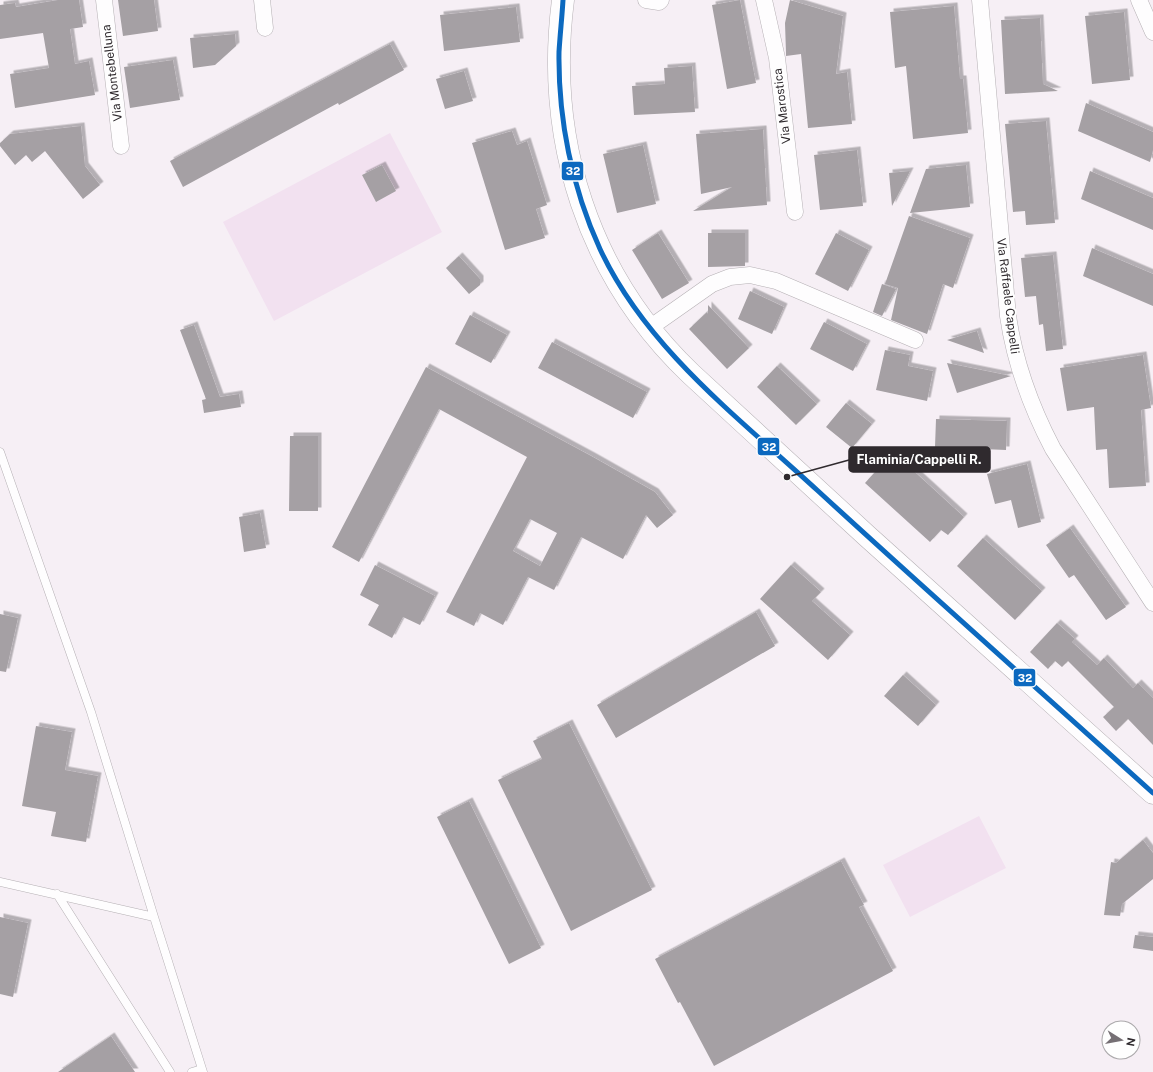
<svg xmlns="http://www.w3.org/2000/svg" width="1153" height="1072" viewBox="0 0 1153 1072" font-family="'Public Sans',sans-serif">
<defs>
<filter id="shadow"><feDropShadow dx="3.5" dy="-3.5" stdDeviation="0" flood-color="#0004"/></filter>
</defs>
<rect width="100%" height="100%" fill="#f6eff5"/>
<!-- green -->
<path fill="#f2e1f0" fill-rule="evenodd" d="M390,133L442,232L274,321L223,222ZM381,165L395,191L376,202L362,175Z
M979,816L1006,868L910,917L883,865Z"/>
<!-- building -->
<path fill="#a5a0a4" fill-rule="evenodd" filter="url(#shadow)" d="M58,0H79L83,27L70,29L75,64L89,61L95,95L15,108L10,74L49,68L43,33L0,39V5L15,3L16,7Z
M118,0H154L158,31L123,36Z
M740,0L756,83L727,89L712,5Z
M790,0L843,16L836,74L847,72L852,124L808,128L801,54L786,56V53L785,23Z
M954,6L960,79H963L968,133L913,139L906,66L895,68L890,12Z
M516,7L520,42L444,51L440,15Z
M1124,12L1130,80L1092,84L1085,16Z
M1040,18L1043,84L1058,91L1005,94L1001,20Z
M235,34L236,46L215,65L193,68L190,38Z
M390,44L404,70L339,105L338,103L183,187L170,161Z
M173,60L180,100L130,108L124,67Z
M692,66L695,112L634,115L632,86L665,84L664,68Z
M464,71L473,101L445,109L436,79Z
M1086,103L1153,132V150L1150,162L1078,131Z
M1046,121L1055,223L1026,225L1025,211L1013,212L1005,124Z
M81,126L85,166L100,185L83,199L45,151L32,162L26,155L15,165L0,146V143L10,134Z
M763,129L767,205L693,211L732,187L701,194L696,134Z
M512,131L517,145L527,141L547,205L536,209L545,238L505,250L472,143Z
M643,145L656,204L617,213L603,154Z
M857,150L863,206L820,210L814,155Z
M382,165L396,191L376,202L362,175Z
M966,165L970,207L910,213L926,169Z
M910,171L903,185L892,206L889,173Z
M1090,171L1153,198V230L1081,199Z
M909,216L970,238L953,288L943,284L927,334L891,320L898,288L885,284Z
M658,233L689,283L662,299L632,250Z
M708,233H745V266L708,267Z
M836,233L869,250L848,291L815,274Z
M1092,248L1153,274V306L1083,276Z
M1053,255L1063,349L1046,351L1043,324L1039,325L1036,296L1025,297L1021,258Z
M459,256L480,279V285L469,294L446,268Z
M882,284L896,289L882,316L873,312Z
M750,291L784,307L772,334L738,319Z
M708,305L749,348L727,369L689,329L707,312L708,314Z
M470,315L507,335L491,363L455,344Z
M824,322L867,344L853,371L810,349Z
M194,325L220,397L239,394L241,407L204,413L202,400L206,399L180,330Z
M977,331L984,353L947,340Z
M552,342L647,392L633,418L538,368Z
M885,350L910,355L908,366L933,371L927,401L876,390Z
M1143,355L1151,408L1141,410L1146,486L1109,488L1107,449L1096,450L1094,407L1067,411L1060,368Z
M947,363L1011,376L957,393Z
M777,366L817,404L796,425L757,387Z
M426,367L593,457L655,492L673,515L657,528L646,515L623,559L581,537L554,590L528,577L503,625L480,613L474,626L446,612L527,457L439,409L359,562L332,547ZM530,519L557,533L540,566L513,551Z
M846,403L872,424L852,448L826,427Z
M936,419L1007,421L1006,450L935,447Z
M290,436H318V511H289Z
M893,452L964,517L948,535L941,530L930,542L865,483Z
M1027,464L1041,522L1018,528L1011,500L995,504L987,474Z
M260,513L266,548L244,552L239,517Z
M1070,528L1126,607L1106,620L1074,575L1069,578L1046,545Z
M983,538L1042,591L1015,620L957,566Z
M375,565L435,596L420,625L403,617L392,638L368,625L379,605L360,595Z
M791,565L821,592L812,601L850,635L828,660L760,599Z
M756,612L775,646L616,738L597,705Z
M0,614L18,618L6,672L0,671Z
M1057,623L1075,639L1072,642L1097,665L1104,658L1133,688L1138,683L1153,698V745L1128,719L1116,731L1103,717L1114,707L1068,661L1062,667L1055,661L1048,669L1030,652Z
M903,675L936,705L918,726L884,696Z
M569,723L652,890L571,931L498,780L542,759L533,741Z
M36,726L72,732L65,770L98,776L86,842L51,836L56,812L22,806Z
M469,801L541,948L509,964L437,817Z
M1143,840L1153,853V879L1122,904L1120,916L1104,915L1111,862L1116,863Z
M841,861L864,905L859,907L893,971L714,1066L680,1002L678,1003L655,959Z
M0,917L28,923L13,997L0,994Z
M1135,935L1153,937V951L1133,948Z
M111,1036L135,1072H58Z"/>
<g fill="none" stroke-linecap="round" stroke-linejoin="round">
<!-- lane casing -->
<g stroke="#b5b0b4" stroke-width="9">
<path id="lane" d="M0,452L91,712L154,917
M0,882L154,917L203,1072
M57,894L170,1072
M192,1072L202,1069"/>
</g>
<!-- street casing -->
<g stroke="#b5b0b4" stroke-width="17">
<path id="street" d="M104,0L121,146
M262,0L265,28
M646,0L659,2L661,0
M764,0L777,58L795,212
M980,0L1008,316C1015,364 1031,407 1053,449L1153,603
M1139,0L1153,32
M648,329L712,284L730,277L750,275L776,281L915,340"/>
</g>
<!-- secondary casing -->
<g stroke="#b5b0b4" stroke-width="23">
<path id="secondary" d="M563,0C545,140 588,276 691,374L867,536L1153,793"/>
</g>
<!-- lane -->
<use href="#lane" stroke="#fefdfe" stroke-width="8"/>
<!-- street -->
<use href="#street" stroke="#fefdfe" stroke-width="16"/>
<!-- secondary -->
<use href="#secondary" stroke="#fefdfe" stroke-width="22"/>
<!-- bus-1 casing -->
<g stroke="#fefefe" stroke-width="8">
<path id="bus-1" d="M563,0C562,17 560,35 559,52C558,119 572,188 600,249C646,348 739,418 817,490C928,592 1041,692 1153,793"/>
</g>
<!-- bus-1 -->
<use href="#bus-1" stroke="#0c69bf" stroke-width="5"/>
</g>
<g text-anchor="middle" stroke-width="4" stroke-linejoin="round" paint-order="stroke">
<!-- street labels -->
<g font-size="12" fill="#2f2a2e" stroke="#fefefe">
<text transform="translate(112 73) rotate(-97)" y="4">Via Montebelluna</text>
<text transform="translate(782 106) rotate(-97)" y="4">Via Marostica</text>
<text transform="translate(1008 296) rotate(83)" y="4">Via Raffaele Cappelli</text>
</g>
</g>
<!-- callouts -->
<path fill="none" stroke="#2f2a2e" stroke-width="1.5" d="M787 477L849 460"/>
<circle fill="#2f2a2e" stroke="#fefefe" stroke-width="1.5" cx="787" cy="477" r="4"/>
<rect fill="#2f2a2e" stroke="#2f2a2e" stroke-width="1.5" x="849" y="447" width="141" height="25" rx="4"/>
<g font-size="13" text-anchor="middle" font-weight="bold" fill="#fff">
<text x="919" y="464">Flaminia/Cappelli R.</text>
</g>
<g stroke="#fefefe" stroke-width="1.5">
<rect x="561" y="161" width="23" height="20" rx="4" fill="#0c69bf"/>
<rect x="757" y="437" width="23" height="19" rx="4" fill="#0c69bf"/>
<rect x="1013" y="668" width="23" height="19" rx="4" fill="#0c69bf"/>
</g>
<g font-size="11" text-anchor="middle" font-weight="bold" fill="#fff">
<text x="573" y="175">32</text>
<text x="769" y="451">32</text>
<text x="1025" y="682">32</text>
</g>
<!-- north arrow -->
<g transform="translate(1121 1040) rotate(101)"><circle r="19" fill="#fefefe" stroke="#aba9ab"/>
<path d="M0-3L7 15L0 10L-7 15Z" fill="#756f74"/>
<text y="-6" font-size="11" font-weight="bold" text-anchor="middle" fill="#2f2a2e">N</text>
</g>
</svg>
